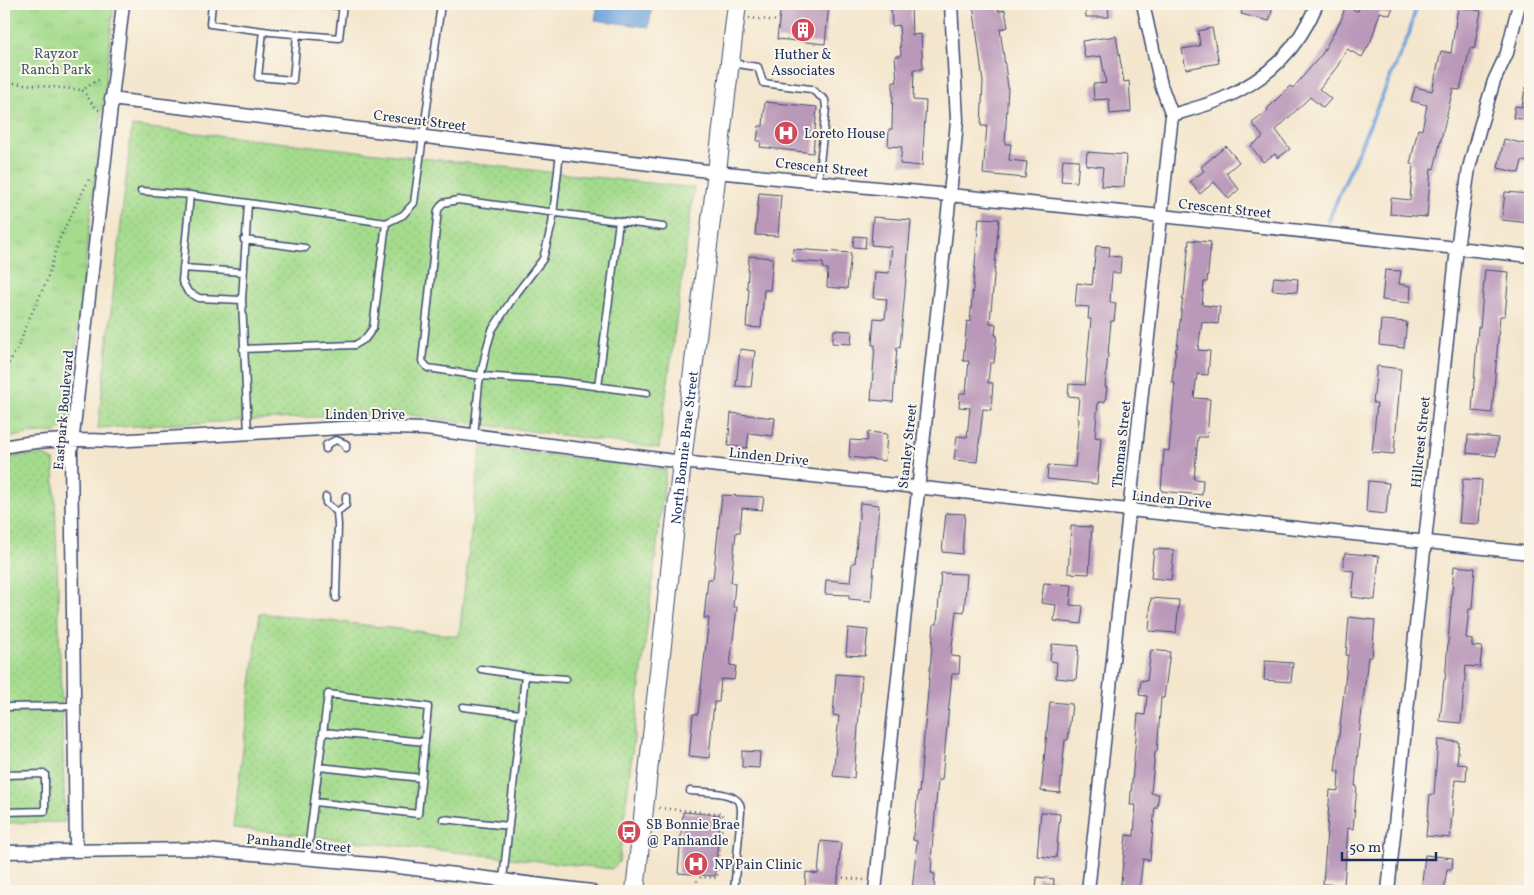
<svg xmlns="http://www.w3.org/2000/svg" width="1534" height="895" viewBox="0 0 1534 895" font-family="Vollkorn,serif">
<defs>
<pattern id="grass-dots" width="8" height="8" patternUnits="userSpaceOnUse" patternTransform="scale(1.25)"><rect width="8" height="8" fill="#a4db8d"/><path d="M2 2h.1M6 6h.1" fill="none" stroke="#8dbc7c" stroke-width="1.8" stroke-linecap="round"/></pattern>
<pattern id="park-tufts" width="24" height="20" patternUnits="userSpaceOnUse" patternTransform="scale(1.25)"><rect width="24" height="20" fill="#a4db8d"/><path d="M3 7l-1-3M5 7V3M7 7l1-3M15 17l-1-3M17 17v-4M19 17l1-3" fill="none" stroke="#8dbc7c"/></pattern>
</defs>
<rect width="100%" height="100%" fill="#fbf7ec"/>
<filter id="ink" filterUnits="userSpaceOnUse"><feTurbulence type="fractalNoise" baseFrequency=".02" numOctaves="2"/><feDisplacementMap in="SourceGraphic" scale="10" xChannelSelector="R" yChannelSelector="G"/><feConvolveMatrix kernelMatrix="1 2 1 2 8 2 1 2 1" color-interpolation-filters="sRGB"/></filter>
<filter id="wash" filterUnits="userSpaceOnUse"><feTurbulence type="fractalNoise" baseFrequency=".0096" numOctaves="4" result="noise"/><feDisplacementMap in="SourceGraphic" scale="20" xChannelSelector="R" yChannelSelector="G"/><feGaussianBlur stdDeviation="1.12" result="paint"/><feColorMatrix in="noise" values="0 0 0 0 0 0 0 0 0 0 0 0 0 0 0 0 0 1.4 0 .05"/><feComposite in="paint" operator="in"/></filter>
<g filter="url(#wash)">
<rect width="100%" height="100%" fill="#f4e6cd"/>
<!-- grass -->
<path fill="url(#grass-dots)" stroke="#608576" d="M132,126L694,188L659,448L394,413L98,428Z
M481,447L666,469L619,862L612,869L233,828L260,613L459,636Z
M42,454L54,461L65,822L4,823V459L10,457Z"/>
<!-- park -->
<path fill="url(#park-tufts)" stroke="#608576" d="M4,4H114L68,420L62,428L58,432L27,434L4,439Z"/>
<!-- water -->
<path fill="#6ea3db" stroke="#44699c" d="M598,4H652L649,27L595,20Z"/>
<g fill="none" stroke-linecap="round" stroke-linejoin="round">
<!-- stream -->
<path stroke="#6ea3db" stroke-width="4" d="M1328,221L1409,34L1417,4"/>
</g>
<g id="blocks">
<!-- building -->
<path fill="#ba98b9" d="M781,4H829L825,44L777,39Z
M891,4H911L912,35L921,34L923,69H914L913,100L926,101L922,166L900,164L902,147L888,146L889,129H892L893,82H897L895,56H901L899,25L892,26Z
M973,4H997L999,11L1005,10L1008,27L1000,29L1008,87L1005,144H1011L1009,160L1027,162L1025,178L983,174L987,126H981L983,82Z
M1085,4H1108L1109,17H1086Z
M1244,4H1274L1269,21L1241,14Z
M1360,4H1394L1390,15L1380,12L1371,41L1362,57L1347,49L1337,67L1319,89L1331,99L1323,108L1310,97L1276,130L1290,149L1278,158L1275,154L1263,162L1251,146L1263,137L1252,123L1268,111L1267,109L1290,86L1293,88L1322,54L1341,20L1345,7L1358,11Z
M1458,7L1481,11L1474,49L1470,48L1460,90L1453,89L1434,169L1431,168L1427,217L1390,214L1391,198L1410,200L1413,164H1410L1418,129L1422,130L1427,105L1411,101L1415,87L1432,91L1441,51L1451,53Z
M1212,28L1219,63L1186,69L1182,49L1200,46L1198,31Z
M1116,36L1124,82L1129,81L1131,112L1110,114L1109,99L1094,100L1093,84L1106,83L1101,56L1085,58L1082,41Z
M1525,88H1530V120L1513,118L1515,106L1522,107Z
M765,102L817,107L813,153L760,147L761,141H757L759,126H763Z
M1504,139L1530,145V162L1522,161L1519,173L1498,168Z
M1226,146L1239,162L1226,173L1239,189L1229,199L1214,182L1200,194L1190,182L1204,171L1201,167Z
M1087,152L1126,155L1124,187L1101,186L1103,167L1086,165Z
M1063,159L1079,160L1077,182L1061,181Z
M1505,192L1530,194V223L1502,220Z
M759,193L781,195L778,236L755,235Z
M873,217L911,220L900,348L897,347L893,402L871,400L875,345H872L874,318L885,319L887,299L873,298L875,272L889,273L892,247L871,245Z
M979,218L999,219L990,323L996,324L995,335H997L994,363H990L988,383H993L991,410L983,409L977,462L954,460L957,436L967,437L970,408L959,407L960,393H966L969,361H963L967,321L970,322Z
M854,236L866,237L865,248L853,247Z
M1189,240L1211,242L1207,282H1204L1202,305L1220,307L1218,324L1202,322L1198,350L1210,351L1208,375L1197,374L1194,398L1210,399L1207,437H1198L1194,479L1203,480L1202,495L1161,491L1164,450L1169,451L1175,383L1172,382L1176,348H1177L1183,296H1184Z
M1096,246L1110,247L1109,256L1121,257L1120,273H1112L1110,302L1116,303L1114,321H1111L1105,387H1107L1105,402H1098L1095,437L1101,438L1097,484L1047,479L1048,465L1075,467L1079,419H1077L1079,397L1068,396L1069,384L1085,385L1091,319H1088L1089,307L1075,306L1077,283L1092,285Z
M793,249L851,253L847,289L827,287L828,269H823V263L792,261Z
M749,256L773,258L770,290H764L761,328L746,327L749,289L747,288Z
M1385,270L1401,271L1399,284L1411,286L1410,303L1382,300Z
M1485,270L1509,272L1505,316H1500L1492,413L1472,411L1478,327H1480Z
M1274,277L1298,279L1297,292L1272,290Z
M1381,320L1407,322L1404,348L1379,345Z
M834,330L852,331L851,344L832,343Z
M740,349L755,351L751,387L736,386Z
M1377,366L1401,369L1394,454L1372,452L1377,403H1373Z
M731,413L775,418L773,436L749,433L747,448L728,446Z
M868,432L887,434L885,461L849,457L850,440L867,441Z
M1468,435L1498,438L1496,456L1467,453Z
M1463,479L1482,480L1479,524L1459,523Z
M1368,481L1389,483L1386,514L1366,512Z
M722,495L764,497L762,510L742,508L740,532H736L731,582L735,583L733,607H737L730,665L736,666L734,680L721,679L719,702H714L709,758L689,756L693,714H698L709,618H704L708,579H713Z
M860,503L879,505L871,601L849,599V595L825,594L826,580L850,582L852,563H855Z
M946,513L965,514L962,554L942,552Z
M1071,526L1092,527L1089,574L1068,573Z
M1154,549L1174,550L1171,580L1151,578Z
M1345,553L1379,556L1375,600L1352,597L1355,571L1343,570Z
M1454,566L1475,568L1472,609H1469L1466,638L1472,639V646L1482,647L1480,667L1466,666L1461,723L1440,721L1444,680H1445Z
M941,573L967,574L964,612L956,611L951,656L960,657L959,674H952L942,780H938L931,860H932L931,873L935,874L934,891H912L917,841L913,840L918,792L919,793L934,624H937Z
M1044,583L1072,585L1070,605L1083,606L1081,624L1054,621L1056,605L1041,603Z
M1151,598L1179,600L1176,633L1149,631Z
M1349,617L1375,620L1372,657H1368L1360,727L1355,786H1357L1353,829L1348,828L1344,885L1323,884L1330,790L1338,791L1339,771H1335L1348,655H1346Z
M848,628L868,630L865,656L846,655Z
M1052,644L1079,646L1076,680L1056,678L1057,662L1050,661Z
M1151,650L1170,652L1164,698H1161L1157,752H1155L1151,793L1159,794L1157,808L1155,807L1150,860L1143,859L1139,891H1120L1126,835L1134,836L1136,805H1130L1138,714L1145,715L1147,696L1139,695L1141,680L1147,681Z
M1265,661L1293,663L1291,682L1264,680Z
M836,674L862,676L854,778L833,776L839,716L833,715Z
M1050,702L1072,704L1068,740H1065L1060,793L1041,791Z
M1438,740L1459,742L1457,764L1467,765L1466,781L1455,780L1450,838L1426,836L1430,794L1434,795Z
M742,751L760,752L759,768L742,767Z
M683,812L720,815L715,876L678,873Z
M1041,812L1060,814L1056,858L1037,856Z
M821,841L841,843L837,890L805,887L806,872L818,874Z
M1425,855L1453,858L1452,869H1447L1444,891H1421Z
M1037,877L1054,879L1053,891H1036Z"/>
</g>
</g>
<g filter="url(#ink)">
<use href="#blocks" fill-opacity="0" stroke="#3c4a6f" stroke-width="1"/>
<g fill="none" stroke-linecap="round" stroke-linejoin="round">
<!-- lane casing -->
<g stroke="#3c4a6f" stroke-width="9">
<path id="lane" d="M212,4L210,24L271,32L339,38L343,4
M319,4L342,6
M263,31L258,77L293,80L297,34
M730,63L758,67L763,83L811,89L825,100L826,108L818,182
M141,191L190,195L248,203L242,300L248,433
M190,195L182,281L188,292L199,298L242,300
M248,203L386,223
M244,240L305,248
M183,268L243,272
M243,349L355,345L365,339L373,328L386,223L403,215L414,203L441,4
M598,387L619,221
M647,393L557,381L481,376L428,368L422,361L438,210L443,203L458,200L663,227
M474,436L479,383L487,347L492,330L513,298L543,259L552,224L560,152
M326,449V445L336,440L346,444V448
M326,497V503L337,512L338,525L336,598
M337,512L346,505V496
M481,669L525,676
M4,707L74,706
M463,707L521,714
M323,732L425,742
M4,741L5,775
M319,767L421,778
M4,775L45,774V811L4,812
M690,791C703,792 734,791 740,804C741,806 741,809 741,812L734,891
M443,819L509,826
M307,858L328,694L428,707L418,814L315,802
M503,880L525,676L566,679"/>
</g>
<!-- street casing -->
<g stroke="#3c4a6f" stroke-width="15">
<path id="street" d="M111,99L716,172L1162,216L1530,256
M1172,115C1189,110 1208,105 1224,98C1269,78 1298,49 1317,4
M4,447C40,439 76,439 113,441L359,427L425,429L682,462L1530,553
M76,850L71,452L123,4
M4,852L194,849L382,865L591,891
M875,891L954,156L957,120L951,4
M1088,891L1172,115L1161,85L1143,4
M1388,891L1425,541L1457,248L1469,168L1480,127L1494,81L1507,53L1519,4"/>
</g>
<!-- secondary casing -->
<g stroke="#3c4a6f" stroke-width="20">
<g id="secondary">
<path id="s1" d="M635,891L682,462L737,4"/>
</g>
</g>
<!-- path -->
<path stroke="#3c4a6f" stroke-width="2.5" stroke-dasharray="1 4" stroke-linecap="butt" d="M749,18L779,21
M4,78L7,82L4,85
M4,82L82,90
M99,110C89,103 89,96 82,90C89,87 93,81 102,79
M4,372L21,341L26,325L46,283L59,240L89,179
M659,808L723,814L717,878L701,877L697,880V885
M838,877L864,880"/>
<!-- lane -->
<use href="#lane" stroke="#fff" stroke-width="6"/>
<!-- street -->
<use href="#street" stroke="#fff" stroke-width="12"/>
<!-- secondary -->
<use href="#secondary" stroke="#fff" stroke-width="18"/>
</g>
</g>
<!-- icons -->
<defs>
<g id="building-disc" transform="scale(1.25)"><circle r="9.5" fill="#d1495b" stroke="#fbf7ec"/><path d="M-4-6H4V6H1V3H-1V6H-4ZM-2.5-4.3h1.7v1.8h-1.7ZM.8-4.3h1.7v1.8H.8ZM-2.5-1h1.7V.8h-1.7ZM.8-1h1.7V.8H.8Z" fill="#fff"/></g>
<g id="hospital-disc" transform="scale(1.25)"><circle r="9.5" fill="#d1495b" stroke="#fbf7ec"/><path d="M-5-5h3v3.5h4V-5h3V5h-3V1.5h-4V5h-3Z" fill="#fff"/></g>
<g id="bus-disc" transform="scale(1.25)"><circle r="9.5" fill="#d1495b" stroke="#fbf7ec"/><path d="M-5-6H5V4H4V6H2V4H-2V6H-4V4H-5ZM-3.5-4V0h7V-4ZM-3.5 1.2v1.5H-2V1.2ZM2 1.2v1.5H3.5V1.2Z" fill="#fff"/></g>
</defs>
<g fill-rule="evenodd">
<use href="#building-disc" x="803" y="30"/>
<use href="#hospital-disc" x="786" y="133"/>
<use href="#bus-disc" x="629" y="832"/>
<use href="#hospital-disc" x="696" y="864"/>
</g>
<g text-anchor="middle" stroke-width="4" stroke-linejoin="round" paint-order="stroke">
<!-- park labels -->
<g font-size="14" fill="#3d5a6a" stroke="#fbf7ec">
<text x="56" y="58">Rayzor<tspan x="56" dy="16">Ranch Park</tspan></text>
</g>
<!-- poi labels -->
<g font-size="14" fill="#1b2f5e" stroke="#fbf7ec" text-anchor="start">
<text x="803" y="59" text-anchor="middle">Huther &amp;<tspan x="803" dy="16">Associates</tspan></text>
<text x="804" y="138">Loreto House</text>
<text x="646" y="829">SB Bonnie Brae<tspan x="646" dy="16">@ Panhandle</tspan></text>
<text x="714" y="869">NP Pain Clinic</text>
</g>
<!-- street labels -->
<g font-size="14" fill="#1b2f5e" stroke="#fbf7ec">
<text transform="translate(420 120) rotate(7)" y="5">Crescent Street</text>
<text transform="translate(822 167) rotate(6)" y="5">Crescent Street</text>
<text transform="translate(1225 208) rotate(6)" y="5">Crescent Street</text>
<text transform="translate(63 410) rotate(-85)" y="5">Eastpark Boulevard</text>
<text x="365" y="419">Linden Drive</text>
<text transform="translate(1420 442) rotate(-84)" y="5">Hillcrest Street</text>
<text transform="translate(1121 444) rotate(-84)" y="5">Thomas Street</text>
<text transform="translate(907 446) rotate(-84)" y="5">Stanley Street</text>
<text dy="5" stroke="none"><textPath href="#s1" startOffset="446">North Bonnie Brae Street</textPath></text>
<text transform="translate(769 456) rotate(6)" y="5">Linden Drive</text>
<text transform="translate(1172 499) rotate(6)" y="5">Linden Drive</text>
<text transform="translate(299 843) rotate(5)" y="5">Panhandle Street</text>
</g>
</g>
<!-- margin -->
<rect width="1534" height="895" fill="none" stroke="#fbf7ec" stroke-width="20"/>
<!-- scale -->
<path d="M1342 852v8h94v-8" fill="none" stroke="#1b2f5e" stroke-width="2.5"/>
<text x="1349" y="852" font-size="15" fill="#1b2f5e" stroke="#fbf7ec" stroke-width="4" paint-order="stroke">50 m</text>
</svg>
